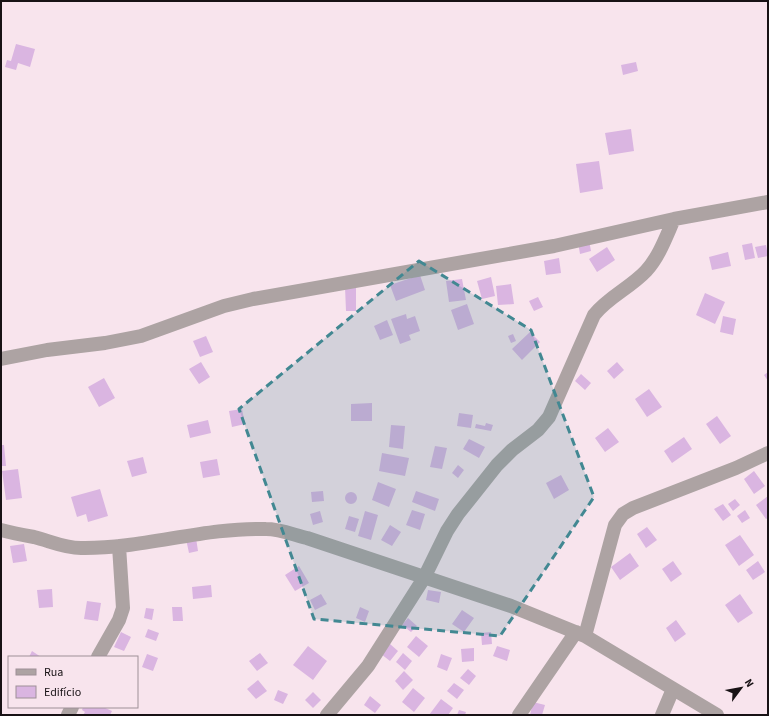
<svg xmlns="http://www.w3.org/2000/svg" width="769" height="716" viewBox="0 0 769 716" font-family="'Source Sans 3',sans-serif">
<rect width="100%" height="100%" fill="#f8e4ed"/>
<!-- building -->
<path fill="#dab5e1" d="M16,44L35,49L30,67L18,63L16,70L5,67L7,60L11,61Z
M636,62L638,71L623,75L621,65Z
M631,129L634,151L609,155L605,133Z
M599,161L603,189L580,193L576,164Z
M589,240L591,251L580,254L578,242Z
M752,243L755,258L745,260L742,245Z
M766,245L768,256L758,258L755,247Z
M607,247L615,260L597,272L589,259Z
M728,252L731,266L712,270L709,257Z
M559,258L561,273L546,275L544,261Z
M420,275L425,290L396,301L390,285Z
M491,277L495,296L482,299L477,281Z
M462,279L466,300L449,302L446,281Z
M511,284L514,304L498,305L496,286Z
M345,287H356V311H346Z
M705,293L725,302L715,324L696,315Z
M538,297L543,307L534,311L529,301Z
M467,304L474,324L458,330L451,310Z
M406,314L407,319L415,316L420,331L409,335L411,340L400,344L391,319Z
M723,316L736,319L733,335L720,332Z
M387,320L393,335L380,340L374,326Z
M530,332L540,342L522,360L512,349Z
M513,334L516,341L511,343L508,336Z
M206,336L213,352L200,357L193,341Z
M201,362L210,377L199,384L189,369Z
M617,362L624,370L614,379L607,371Z
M768,372V381L764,375Z
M581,374L591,383L585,390L575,381Z
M104,378L115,398L99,407L88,387Z
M649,389L662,407L647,417L635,399Z
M372,403V421H351V404Z
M242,409L245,424L232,427L229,411Z
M459,413L473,415L471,428L457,426Z
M717,416L731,436L720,444L706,424Z
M208,420L211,433L190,438L187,425Z
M486,423L493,425L491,431L475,428L476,424L485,426Z
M391,425L405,426L403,449L389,447Z
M608,428L619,442L605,452L595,438Z
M684,437L692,449L672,463L664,451Z
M469,439L485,447L479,458L463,449Z
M1,445H4L6,466H1Z
M435,446L447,448L442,469L430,467Z
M382,453L409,458L405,476L379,471Z
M143,457L147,473L132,477L127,461Z
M217,459L220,475L203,478L200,462Z
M458,465L464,470L458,478L452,473Z
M18,469L22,498L6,500L2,471Z
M754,471L765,486L754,494L744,479Z
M561,475L569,490L554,499L546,483Z
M378,482L396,489L389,507L372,500Z
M100,489L108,516L88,522L86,514L77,517L71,497Z
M323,491L324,501L312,502L311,492Z
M416,491L439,499L435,511L412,502Z
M345 498a6 6 0 1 1 12 0a6 6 0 1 1-12 0Z
M768,496V518L766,519L756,505Z
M735,499L740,505L733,511L728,504Z
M723,504L731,515L723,521L714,509Z
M412,510L425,514L420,530L406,525Z
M745,510L750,518L742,523L737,516Z
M320,511L323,522L313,525L310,514Z
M365,511L378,515L371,540L358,536Z
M349,516L359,519L355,532L345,529Z
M390,525L401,532L392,546L381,540Z
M647,527L657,540L646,548L637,534Z
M740,535L754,555L739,566L725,545Z
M196,538L198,551L189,553L186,539Z
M24,544L27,561L13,563L10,546Z
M630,553L639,566L620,580L611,567Z
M673,561L682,574L671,582L662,569Z
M758,561L765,572L753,580L746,570Z
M299,566L309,583L295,591L285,575Z
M211,585L212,597L193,599L192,587Z
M52,589L53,607L39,608L37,590Z
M428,590L441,592L439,603L426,600Z
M321,594L327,604L315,610L310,600Z
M740,594L753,613L738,623L725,605Z
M87,601L101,603L98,621L84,619Z
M172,607H182L183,621H173Z
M360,607L369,611L365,622L356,618Z
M146,608L154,609L152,620L144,618Z
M462,610L474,618L464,632L452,624Z
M408,618L417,626L411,632L402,625Z
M676,620L686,634L675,642L666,628Z
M148,629L159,633L156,641L145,637Z
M121,632L131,637L124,651L114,647Z
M491,632L492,644L482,645L481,633Z
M416,636L428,646L419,657L407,647Z
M390,644L398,651L390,661L381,654Z
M308,646L327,661L313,680L293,665Z
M497,646L510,650L507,661L493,656Z
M474,648V661L462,662L461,649Z
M32,651L41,657H29Z
M260,653L268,663L257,671L249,661Z
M403,653L412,661L405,670L396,662Z
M147,654L158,658L153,671L142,667Z
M441,654L452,658L447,671L437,667Z
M468,669L476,676L469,685L460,678Z
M404,671L413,680L403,690L395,681Z
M258,680L267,691L256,699L247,689Z
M454,683L464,690L457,699L447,691Z
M413,688L425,698L414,712L402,702Z
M278,690L288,694L283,704L274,700Z
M313,692L321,700L313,708L305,700Z
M370,696L381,705L375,713L364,705Z
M441,699L453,708L448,715H429Z
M533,702L545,705L542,715H530Z
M83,707H103L112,711L110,715H83L85,712L82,710Z
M459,710L466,712L465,715H457Z"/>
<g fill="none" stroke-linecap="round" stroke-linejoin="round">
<!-- minor -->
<path stroke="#ada3a3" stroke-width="14" d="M1,359L47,350L105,343L141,336L224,306L253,299L554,246L674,219L768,202
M1,530C12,533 23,535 34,537C50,541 64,548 81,548C143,549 204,527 266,529C280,529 294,535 307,538L511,606L585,636L717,715
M585,636L615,525L623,514L633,508L736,468L768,453
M98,657L119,620L123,608L119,546
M68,715L72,707
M327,715L368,666L424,578L447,531L458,514L497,465L512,450L538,430L549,417L594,315C608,297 630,288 646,271C659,257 666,237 674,219
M519,715L576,632
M662,715L673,689"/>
</g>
<!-- marked area -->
<path fill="#428892" fill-opacity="0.2" stroke="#428892" stroke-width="3" stroke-dasharray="8 5" stroke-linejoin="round" d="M419,261L531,330L594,497L500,636L314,619L239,409Z"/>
<!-- border -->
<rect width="769" height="716" fill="none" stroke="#181215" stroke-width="4"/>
<!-- legend -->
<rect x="8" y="656" width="130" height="52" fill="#f8e4ed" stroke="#9e9097"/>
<rect x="16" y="669" width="20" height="6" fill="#ada3a3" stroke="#9e9097"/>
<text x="44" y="676" font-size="12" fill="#181215">Rua</text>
<rect x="16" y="686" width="20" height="12" fill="#dab5e1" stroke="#9e9097"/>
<text x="44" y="696" font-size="12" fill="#181215">Edifício</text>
<!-- north arrow -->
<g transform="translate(741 688) rotate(58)" stroke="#f8e4ed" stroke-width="3" paint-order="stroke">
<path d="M0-3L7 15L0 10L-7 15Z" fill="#181215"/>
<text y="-6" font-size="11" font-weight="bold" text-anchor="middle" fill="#181215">N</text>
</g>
</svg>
